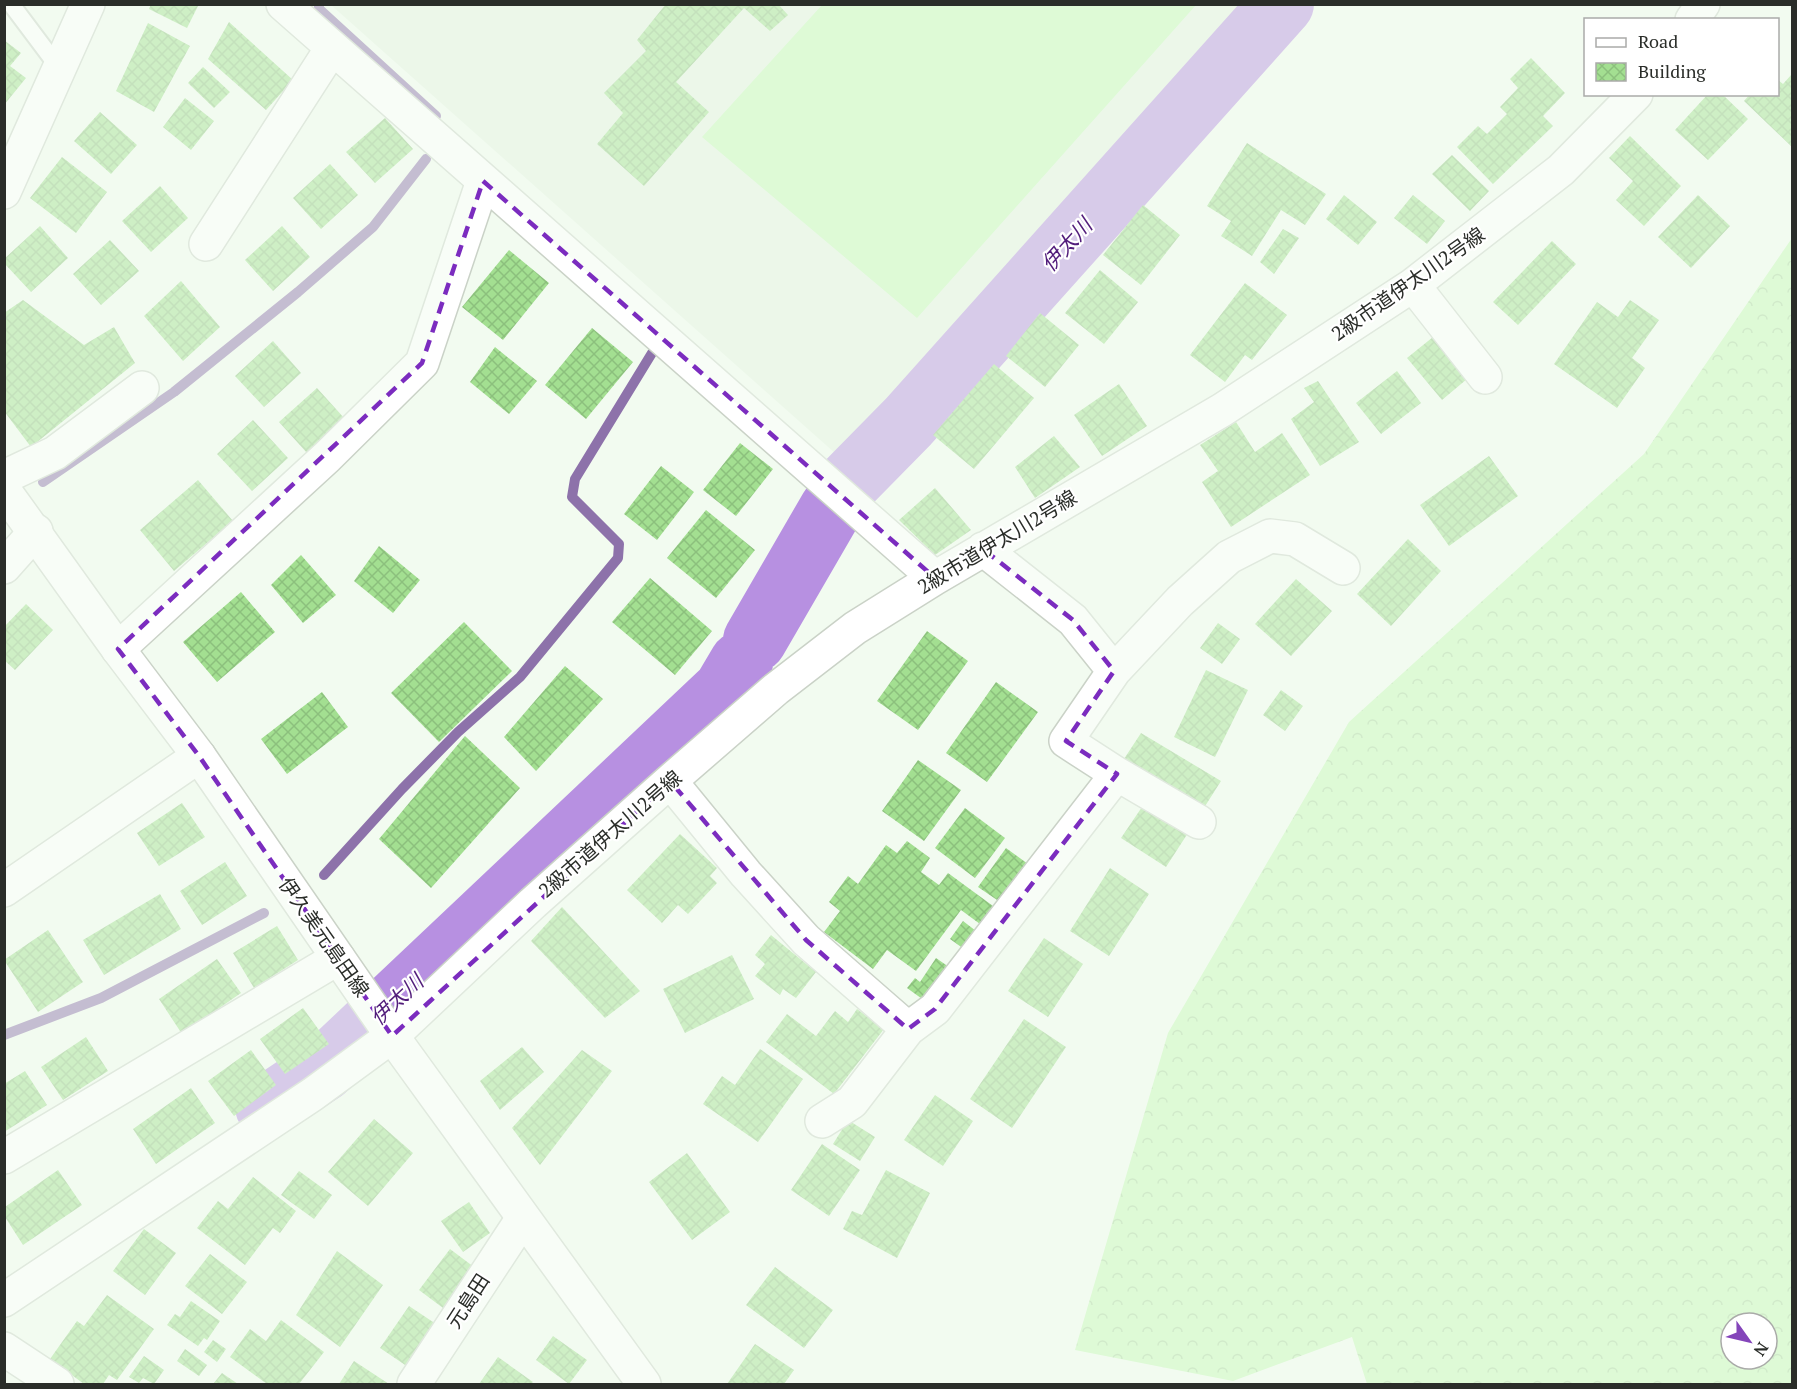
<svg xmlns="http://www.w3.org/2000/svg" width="1797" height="1389" viewBox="0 0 1797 1389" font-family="'PT Serif','Noto Sans JP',serif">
<defs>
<pattern id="forest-crowns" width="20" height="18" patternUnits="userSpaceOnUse" patternTransform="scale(1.5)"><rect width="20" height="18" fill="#c5f8b6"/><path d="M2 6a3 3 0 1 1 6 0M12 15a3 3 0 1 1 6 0" fill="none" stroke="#a9d59c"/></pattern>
<pattern id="building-cross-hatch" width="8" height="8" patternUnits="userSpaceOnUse" patternTransform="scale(1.5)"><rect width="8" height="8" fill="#a3df91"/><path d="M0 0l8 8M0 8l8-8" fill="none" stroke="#8cc07d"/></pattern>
</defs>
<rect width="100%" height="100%" fill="#f2fbf0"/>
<!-- built -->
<path fill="#e4f2e1" d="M331,5H1254L845,462Z"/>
<!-- forest -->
<path fill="url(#forest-crowns)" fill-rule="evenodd" d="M1792,238V1384H1367L1352,1337L1233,1381L1075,1350L1168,1033L1349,722L1644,454ZM1731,1323H1767V1359H1731Z"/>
<!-- pitch -->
<path fill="#c5f8b6" d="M822,5V4L1196,5L917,318L702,137Z"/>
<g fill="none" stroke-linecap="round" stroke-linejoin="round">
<!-- stream -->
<path stroke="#8d72aa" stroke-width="10" d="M319,4V9L436,116
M43,482L174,392L298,292L373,227L426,159
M324,875L402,789L458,732L520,677L618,558L619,544L572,497L575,479L652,353
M4,1035L101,998L264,913"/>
<!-- river -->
<path stroke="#b790e1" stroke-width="64" d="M848,483L908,422L1282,4
M755,640L831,509
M267,1107L324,1069L725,690L741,663"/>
</g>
<!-- building -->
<path fill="url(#building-cross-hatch)" d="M151,4H199L187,28L149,9Z
M666,4H778L788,15L770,31L744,8L676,82L709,112L644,186L597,144L623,113L604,93L646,51L637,40Z
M229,22L293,80L266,110L208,59Z
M148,23L190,46L154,112L116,91Z
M4,40L21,53L10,66L26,78L4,105Z
M1531,58L1565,93L1543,116L1553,126L1493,184L1457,147L1478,126L1487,134L1507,114L1500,107L1518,88L1510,79Z
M203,67L230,92L214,108L188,83Z
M1792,74V147L1744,101L1750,94H1778V80L1783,84Z
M1708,94H1722L1748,119L1708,160L1675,130Z
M185,98L214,121L191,150L163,127Z
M100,112L137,145L111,174L74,141Z
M385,118L413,149L375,183L346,152Z
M1630,136L1681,186L1644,226L1616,200L1633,181L1609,158Z
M1247,143L1326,194L1305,225L1281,210L1252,256L1221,236L1231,221L1207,206Z
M1452,155L1489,191L1470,211L1432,174Z
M62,157L107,192L76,233L30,198Z
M330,164L358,195L321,229L293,198Z
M160,186L188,218L151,252L122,221Z
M1344,195L1377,222L1358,245L1326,219Z
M1413,195L1445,221L1427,244L1394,218Z
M1698,195L1730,226L1691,268L1658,237Z
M1143,205L1180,235L1141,285L1103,255Z
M40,226L68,258L31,292L4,263V259Z
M282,226L310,257L273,291L245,260Z
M1283,229L1299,238L1274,274L1260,262Z
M110,240L139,271L101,305L73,274Z
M1552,241L1576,264L1518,325L1493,302Z
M509,250L549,283L503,340L462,307Z
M1100,270L1138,302L1104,344L1065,313Z
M181,281L220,327L183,361L144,316Z
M1245,283L1287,315L1252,360L1245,355L1225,382L1190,355Z
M23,300L84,345L114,327L135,363L31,447L4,411V313Z
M1630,300L1659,320L1632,358L1645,368L1617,408L1554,364L1597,302L1618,317Z
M1040,313L1079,345L1045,387L1006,356Z
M592,328L633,362L586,419L545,385Z
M1433,337L1467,379L1442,400L1407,358Z
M273,341L301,373L264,407L235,376Z
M495,347L537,381L509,414L470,382Z
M994,364L1034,398L974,469L933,435Z
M1397,371L1421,403L1381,434L1356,403Z
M1318,381L1359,442L1320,466L1291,419L1314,402L1304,388Z
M1119,384L1147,426L1102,456L1074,415Z
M317,388L345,419L307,453L279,422Z
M253,420L288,458L252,491L217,454Z
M1236,422L1255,452L1282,433L1310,475L1231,527L1202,482L1218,471L1200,445Z
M1054,436L1080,467L1035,498L1015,467Z
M740,443L773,469L736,516L703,490Z
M1489,456L1518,496L1449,546L1420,505Z
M661,466L694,492L657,540L624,514Z
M198,480L233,521L174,571L140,530Z
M935,488L971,530L935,555L899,520Z
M706,510L755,550L716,598L667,558Z
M1408,539L1441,571L1391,626L1357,594Z
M379,546L420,580L393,613L354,581Z
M301,555L336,595L303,623L271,585Z
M650,578L712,631L675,675L612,622Z
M1296,579L1332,611L1291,656L1255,624Z
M241,592L275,632L217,682L183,642Z
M26,604L53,630L15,670L4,660V627Z
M464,622L512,671L439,742L391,693Z
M1218,623L1240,639L1222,664L1200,648Z
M927,631L968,661L918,730L877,701Z
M565,666L603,699L536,771L504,737Z
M1206,670L1248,690L1215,757L1174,737Z
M996,682L1038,712L987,782L946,753Z
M1281,690L1303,706L1285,731L1263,715Z
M322,692L348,727L287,774L261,739Z
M1141,733L1221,781L1202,811L1122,762Z
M465,736L520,788L431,888L379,839Z
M918,760L961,790L924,841L882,811Z
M182,803L205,837L159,866L137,833Z
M1144,804L1188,833L1166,867L1121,838Z
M965,808L1005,838L975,878L935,848Z
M680,834L717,868L710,876L717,883L688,914L678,905L662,923L627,890Z
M907,841L930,858L921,872L939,885L948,873L993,906L980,924L961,910L916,971L887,950L873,969L824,932L840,911L829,902L848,876L858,884L886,845L897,853Z
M1006,848L1028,864L1000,902L978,887Z
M225,862L247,896L202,925L180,891Z
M1110,868L1149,894L1109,956L1070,931Z
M160,894L181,929L104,975L83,940Z
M562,907L640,991L605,1018L531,941Z
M963,921L976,931L964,949L950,939Z
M277,926L298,960L254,988L233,953Z
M48,930L83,982L38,1012L4,960Z
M771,935L816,972L796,998L783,989L780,995L755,976L765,964L755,955Z
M1044,938L1083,964L1048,1017L1008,991Z
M732,955L754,999L685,1033L663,989Z
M936,958L949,967L925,1001L907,988L915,978L920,982Z
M217,959L241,993L182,1034L159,999Z
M303,1008L329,1044L285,1074L260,1039Z
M857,1009L884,1029L834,1094L766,1042L787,1014L816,1036L835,1011L848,1022Z
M1024,1019L1066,1047L1012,1128L970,1099Z
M86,1037L108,1071L63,1100L41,1067Z
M522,1047L544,1072L500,1110L480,1081Z
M760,1049L803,1079L758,1142L703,1104L722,1076L735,1085Z
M251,1050L276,1085L234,1116L208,1081Z
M582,1050L612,1071L540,1165L512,1128Z
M25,1071L47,1105L4,1132V1084Z
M191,1088L215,1123L156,1164L133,1129Z
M935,1095L973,1121L943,1166L904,1140Z
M374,1119L413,1153L368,1206L328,1172Z
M848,1120L875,1137L860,1161L833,1144Z
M822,1144L860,1170L829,1216L791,1190Z
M687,1153L730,1212L692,1240L649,1182Z
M58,1170L82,1205L23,1245L5,1217V1207Z
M886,1170L930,1193L897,1258L843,1229L852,1211L862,1215Z
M299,1171L332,1195L314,1219L281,1195Z
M253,1177L296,1211L280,1233L273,1228L245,1265L197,1228L218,1201L228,1209Z
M469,1202L490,1233L463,1252L441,1221Z
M144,1229L176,1253L145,1295L113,1271Z
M450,1249L482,1273L451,1314L419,1290Z
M337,1251L383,1285L340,1347L296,1315Z
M210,1254L247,1282L222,1314L185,1286Z
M775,1267L833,1310L804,1348L746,1305Z
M107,1295L154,1329L117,1380L109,1375L103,1384H84L50,1359L77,1321L84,1326Z
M191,1301L220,1321L207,1340L204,1338L198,1346L167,1325L175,1314L180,1317Z
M409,1306L442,1328L414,1371L380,1348Z
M281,1320L324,1352L299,1384H267L230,1357L250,1329L266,1341Z
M553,1336L587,1360L569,1384L536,1360Z
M213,1340L226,1349L217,1362L204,1352Z
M755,1344L794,1370L784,1384H727Z
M185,1349L207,1365L199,1376L177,1361Z
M144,1356L164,1370L154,1384L143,1378L139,1383L129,1377Z
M498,1357L533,1382L531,1384H479Z
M354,1361L389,1384H339Z
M222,1373L238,1384H213Z"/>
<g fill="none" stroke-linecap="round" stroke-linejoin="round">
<!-- lane casing -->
<g stroke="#cad2c7" stroke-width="20">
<path id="lane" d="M11,4L59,68"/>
</g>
<!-- street casing -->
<g stroke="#cad2c7" stroke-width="36">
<path id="street" d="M283,4L935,578
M1692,20L1703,4
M206,244L332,48
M1413,285L1485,377
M4,477L55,453L142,388
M4,567L36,531
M118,649L327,457L422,363L483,181
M1114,671L1180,601L1229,557L1270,536L1295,539L1343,568
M1117,774L1199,822
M670,781L746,874L806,940L908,1029
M4,890L199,756
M822,1121L852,1102L908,1029L935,1009L1117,774L1066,741L1114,671L1073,620L983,549
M4,1157L338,958
M4,1300L313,1094L392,1036L533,903L670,781L776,689L855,628L935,578L1222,410L1413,285L1561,170L1636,94
M4,1349L57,1384
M414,1384L523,1218"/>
</g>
<!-- secondary casing -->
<g stroke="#cad2c7" stroke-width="36">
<path id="secondary" d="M4,192L88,4
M4,490L118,649L199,756L392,1036L644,1384"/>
</g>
<!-- lane -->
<use href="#lane" stroke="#fff" stroke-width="16"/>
<!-- street -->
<use href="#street" stroke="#fff" stroke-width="33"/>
<!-- secondary -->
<use href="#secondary" stroke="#fff" stroke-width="33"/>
</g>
<!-- marked area -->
<path d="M0 0H1797V1389H0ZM483,181L935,578L983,549L1073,620L1114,671L1066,741L1117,774L935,1009L908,1029L806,940L670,781L392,1036L199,756L118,649L422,363Z" fill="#f2fbf0" fill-opacity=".55" fill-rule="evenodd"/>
<path fill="none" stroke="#7b2cbf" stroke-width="4.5" stroke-dasharray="12 8" stroke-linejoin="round" d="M483,181L935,578L983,549L1073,620L1114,671L1066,741L1117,774L935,1009L908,1029L806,940L670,781L392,1036L199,756L118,649L422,363Z"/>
<g text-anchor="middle" stroke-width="4.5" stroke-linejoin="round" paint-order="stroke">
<!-- street labels -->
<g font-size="20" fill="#2a2d29" stroke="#fff">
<text transform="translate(1408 284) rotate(-35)" y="7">2級市道伊太川2号線</text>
<text transform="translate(997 542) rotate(-31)" y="7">2級市道伊太川2号線</text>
<text transform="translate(610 834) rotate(-41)" y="7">2級市道伊太川2号線</text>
<text transform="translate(324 937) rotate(55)" y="7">伊久美元島田線</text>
<text transform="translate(468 1301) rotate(-57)" y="7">元島田</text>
</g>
<!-- water labels -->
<g font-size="21" font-style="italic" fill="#521d7b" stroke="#fff">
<text transform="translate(1067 245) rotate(-48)" y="7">伊太川</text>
<text transform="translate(397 1000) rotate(-43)" y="7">伊太川</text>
</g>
</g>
<!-- border -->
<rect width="1797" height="1389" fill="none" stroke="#2a2d29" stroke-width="12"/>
<!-- legend -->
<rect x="1584" y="18" width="195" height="78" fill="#ffffff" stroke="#aaaba9" stroke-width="1.5"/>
<rect x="1596" y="38" width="30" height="9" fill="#ffffff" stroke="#aaaba9" stroke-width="1.5"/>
<text x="1638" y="48" font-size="18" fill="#2a2d29">Road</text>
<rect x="1596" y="63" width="30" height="18" fill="url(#building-cross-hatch)" stroke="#aaaba9" stroke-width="1.5"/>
<text x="1638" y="78" font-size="18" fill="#2a2d29">Building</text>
<!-- north arrow -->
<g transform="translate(1749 1341) rotate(124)"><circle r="28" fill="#ffffff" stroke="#aaaba9" stroke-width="1.5"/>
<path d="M0-4.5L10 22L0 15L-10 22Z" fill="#8445ba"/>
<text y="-9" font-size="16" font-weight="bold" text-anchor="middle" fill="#2a2d29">N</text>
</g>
</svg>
